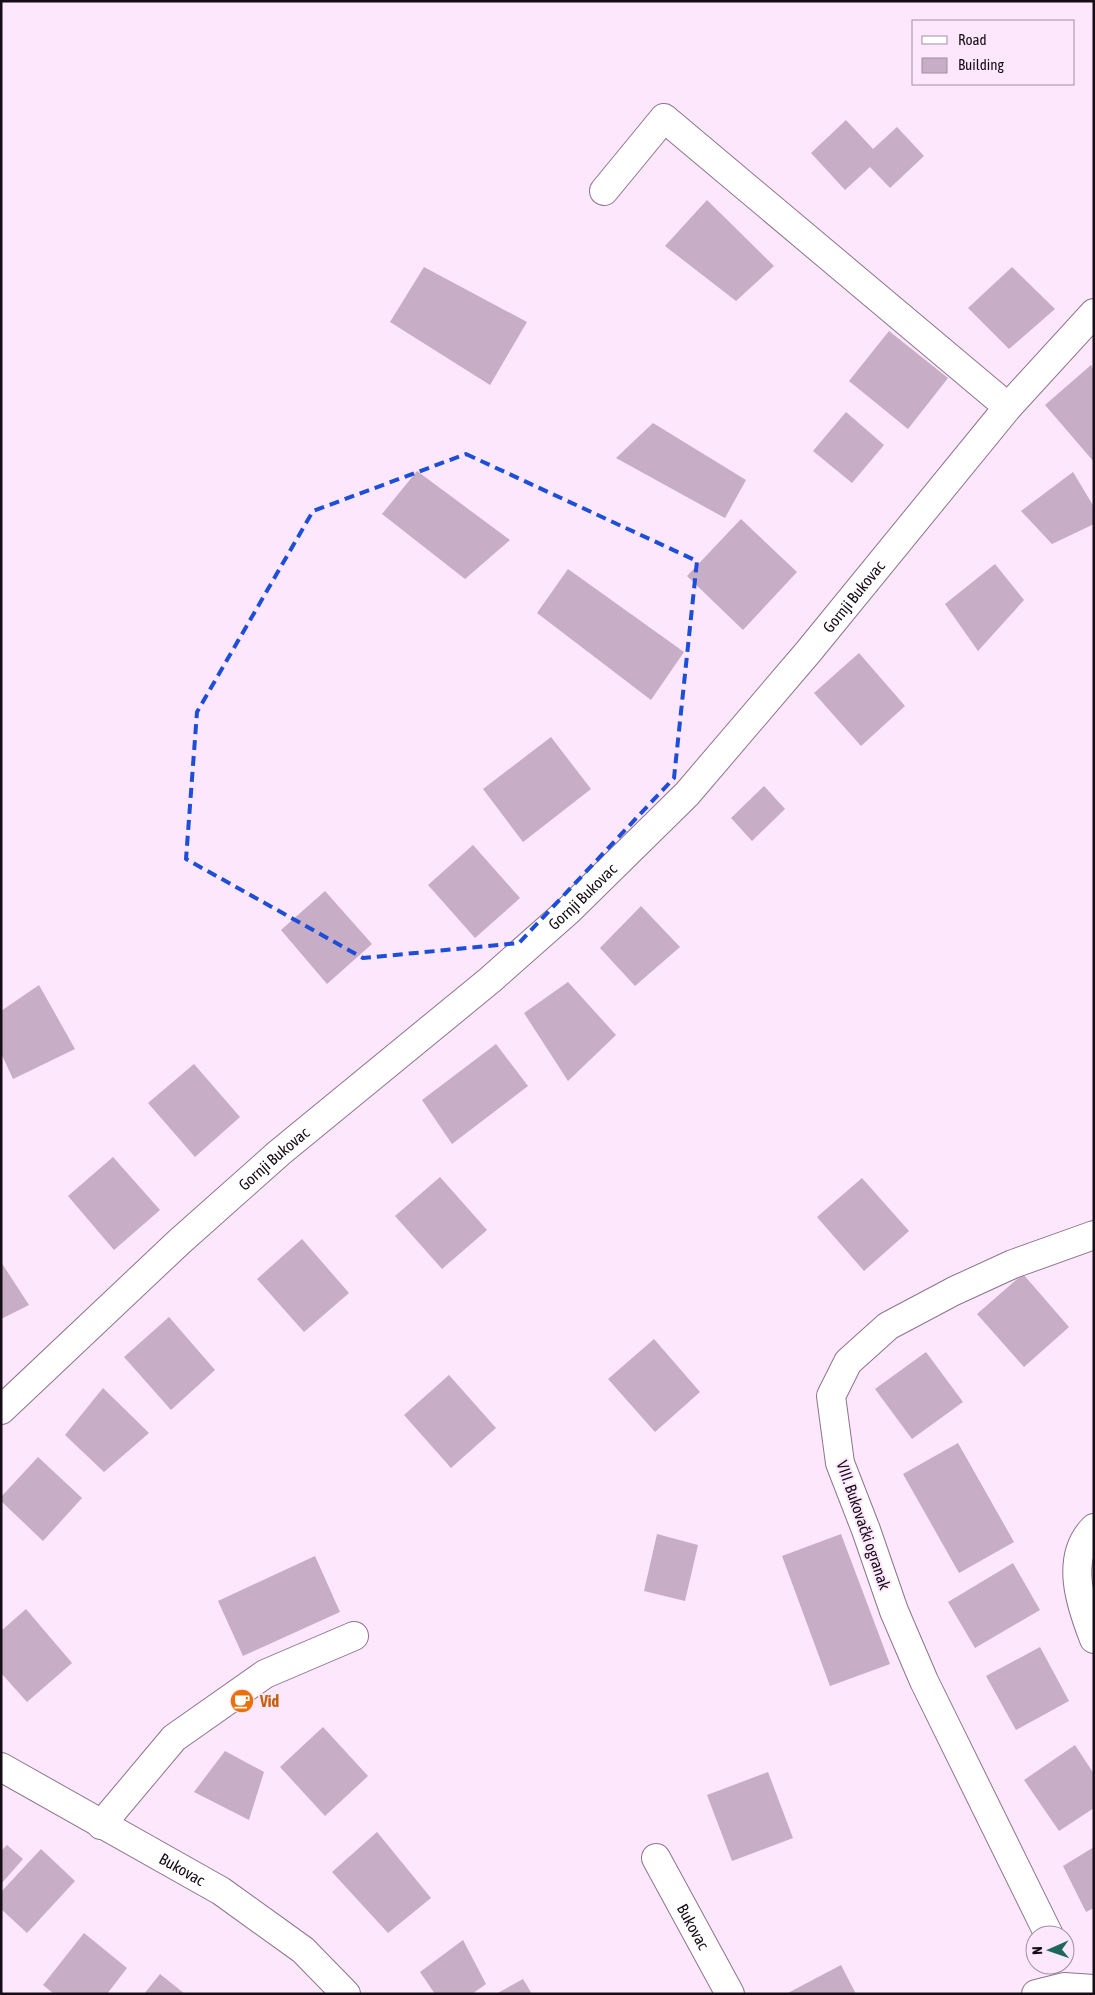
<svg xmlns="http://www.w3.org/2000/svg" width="1095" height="1995" viewBox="0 0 1095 1995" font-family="'Asap Condensed',sans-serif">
<rect width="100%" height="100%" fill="#fde7fc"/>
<!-- building -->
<path fill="#c7adc6" d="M846,120L873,149L897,127L924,156L890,188L870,167L845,190L811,153Z
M707,200L774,266L736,301L665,246Z
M424,267L527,322L490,385L390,322Z
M1012,267L1055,309L1009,349L968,308Z
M889,331L948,378L908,429L849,381Z
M1091,365L1094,370V462L1045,405Z
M846,412L884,445L852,483L813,451Z
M653,423L746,480L725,518L616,458Z
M417,471L510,540L465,579L382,514Z
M1073,472L1094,507V524L1052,544L1021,511Z
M741,519L797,572L743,630L687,576Z
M995,564L1024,600L978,651L945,604Z
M568,569L684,652L651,700L537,613Z
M859,653L905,706L861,746L814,693Z
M551,737L591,789L523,842L483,789Z
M764,786L785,809L752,841L731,818Z
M473,845L520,898L475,938L428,885Z
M325,891L372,944L327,984L281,930Z
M641,906L680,947L635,986L600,948Z
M568,982L616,1035L568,1081L524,1013Z
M39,985L75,1049L13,1079L1,1053V1011Z
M496,1044L528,1086L452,1144L422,1100Z
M194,1064L240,1117L195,1157L148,1103Z
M113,1157L160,1210L114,1250L68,1196Z
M440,1177L487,1230L442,1269L395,1216Z
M862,1178L909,1231L864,1271L817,1217Z
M302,1239L349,1293L304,1332L257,1279Z
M1,1262L29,1305L1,1319Z
M1023,1274L1069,1327L1024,1367L977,1314Z
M169,1317L215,1370L171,1410L124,1357Z
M654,1339L700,1392L655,1432L608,1379Z
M926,1352L963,1402L912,1439L875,1389Z
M449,1375L496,1428L451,1468L404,1415Z
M103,1388L149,1433L104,1472L65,1435Z
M958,1443L1014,1542L959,1573L903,1474Z
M38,1457L82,1498L43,1541L1,1501V1497Z
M657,1534L698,1545L685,1601L644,1591Z
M841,1534L890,1664L830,1686L782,1556Z
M315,1556L340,1612L243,1656L218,1601Z
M1013,1563L1040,1610L975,1648L948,1602Z
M26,1609L72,1663L27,1702L1,1673V1631Z
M1040,1647L1069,1701L1016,1730L986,1676Z
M323,1727L368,1776L325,1816L280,1767Z
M1075,1745L1094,1774V1808L1059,1831L1024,1780Z
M225,1751L264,1772L249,1820L194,1792Z
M768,1772L793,1838L732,1861L707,1795Z
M377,1832L431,1898L388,1933L332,1872Z
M7,1845L23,1859L1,1884V1851Z
M1094,1847V1908L1086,1912L1063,1866Z
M41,1849L75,1881L27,1933L1,1909V1892Z
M84,1933L127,1968L107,1994H54L43,1985Z
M463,1940L486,1984L472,1994H435L420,1972Z
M841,1965L856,1994H786Z
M160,1974L185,1994H144Z
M523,1979L532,1994H496Z"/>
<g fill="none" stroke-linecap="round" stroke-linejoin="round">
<!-- minor casing -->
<g stroke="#8d758c" stroke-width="30">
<g id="minor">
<path d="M604,191L664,118L1008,407"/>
<path id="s1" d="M1,1410L179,1242L279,1153L490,980L568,911L687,794L809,651L1008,407L1094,313"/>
<path d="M1094,1528C1064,1558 1081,1606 1094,1639"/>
<path id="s2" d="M1,1767L221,1891L303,1950L346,1994"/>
<path d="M101,1825L174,1738L265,1674L354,1636"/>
<path id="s3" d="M656,1858L730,1994"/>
<path d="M1049,1935L924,1681L894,1611L866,1530L840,1463L831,1396L848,1362L888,1326L954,1291L1013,1264L1094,1235"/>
<path d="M1036,1994L1064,1987L1094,1989"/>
</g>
</g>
<!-- minor -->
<use href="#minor" stroke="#fff" stroke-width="28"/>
</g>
<!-- marked area -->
<path fill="none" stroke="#1d4ed8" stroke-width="4" stroke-dasharray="10 6" stroke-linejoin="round" d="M466,454L697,561L674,778L519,943L363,958L186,859L197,712L313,511Z"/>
<!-- icons -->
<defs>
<g id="cafe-disc" transform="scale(1.25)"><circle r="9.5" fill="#e8710a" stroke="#fde7fc"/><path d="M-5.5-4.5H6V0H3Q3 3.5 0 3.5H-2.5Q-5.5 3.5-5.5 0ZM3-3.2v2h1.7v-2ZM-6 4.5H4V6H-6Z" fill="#fff"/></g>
</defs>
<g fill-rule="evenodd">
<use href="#cafe-disc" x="242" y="1701"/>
</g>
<g text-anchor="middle" stroke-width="4" stroke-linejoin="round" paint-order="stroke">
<!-- street labels -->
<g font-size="16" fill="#160d16" stroke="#fde7fc">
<text dy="6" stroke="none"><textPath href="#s1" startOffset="1181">Gornji Bukovac</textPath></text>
<text dy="6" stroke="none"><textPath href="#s1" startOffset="776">Gornji Bukovac</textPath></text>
<text dy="6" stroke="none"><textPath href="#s1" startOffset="371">Gornji Bukovac</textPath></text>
<text transform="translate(864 1525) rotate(71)" y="6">VIII. Bukovački ogranak</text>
<text dy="6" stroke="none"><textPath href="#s2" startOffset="208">Bukovac</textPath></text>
<text dy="6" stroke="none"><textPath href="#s3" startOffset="78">Bukovac</textPath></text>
</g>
<!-- food labels -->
<g font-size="16" font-weight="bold" fill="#c56008" stroke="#fde7fc" text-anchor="start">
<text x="260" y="1707">Vid</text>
</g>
</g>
<!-- border -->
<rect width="1095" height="1995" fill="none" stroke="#160d16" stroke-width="5"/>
<!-- legend -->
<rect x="912" y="20" width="162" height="65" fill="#fde7fc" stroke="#a190a0"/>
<rect x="922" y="36" width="25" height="8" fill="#ffffff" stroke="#a190a0"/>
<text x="958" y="45" font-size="15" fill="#160d16">Road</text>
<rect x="922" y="58" width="25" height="15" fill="#c7adc6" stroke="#a190a0"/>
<text x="958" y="70" font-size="15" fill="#160d16">Building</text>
<!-- north arrow -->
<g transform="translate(1050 1950) rotate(268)"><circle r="24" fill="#fde7fc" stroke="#a190a0"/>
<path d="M0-4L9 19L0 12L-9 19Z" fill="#1f675c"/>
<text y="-8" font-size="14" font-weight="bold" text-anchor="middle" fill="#160d16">N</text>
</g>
</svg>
